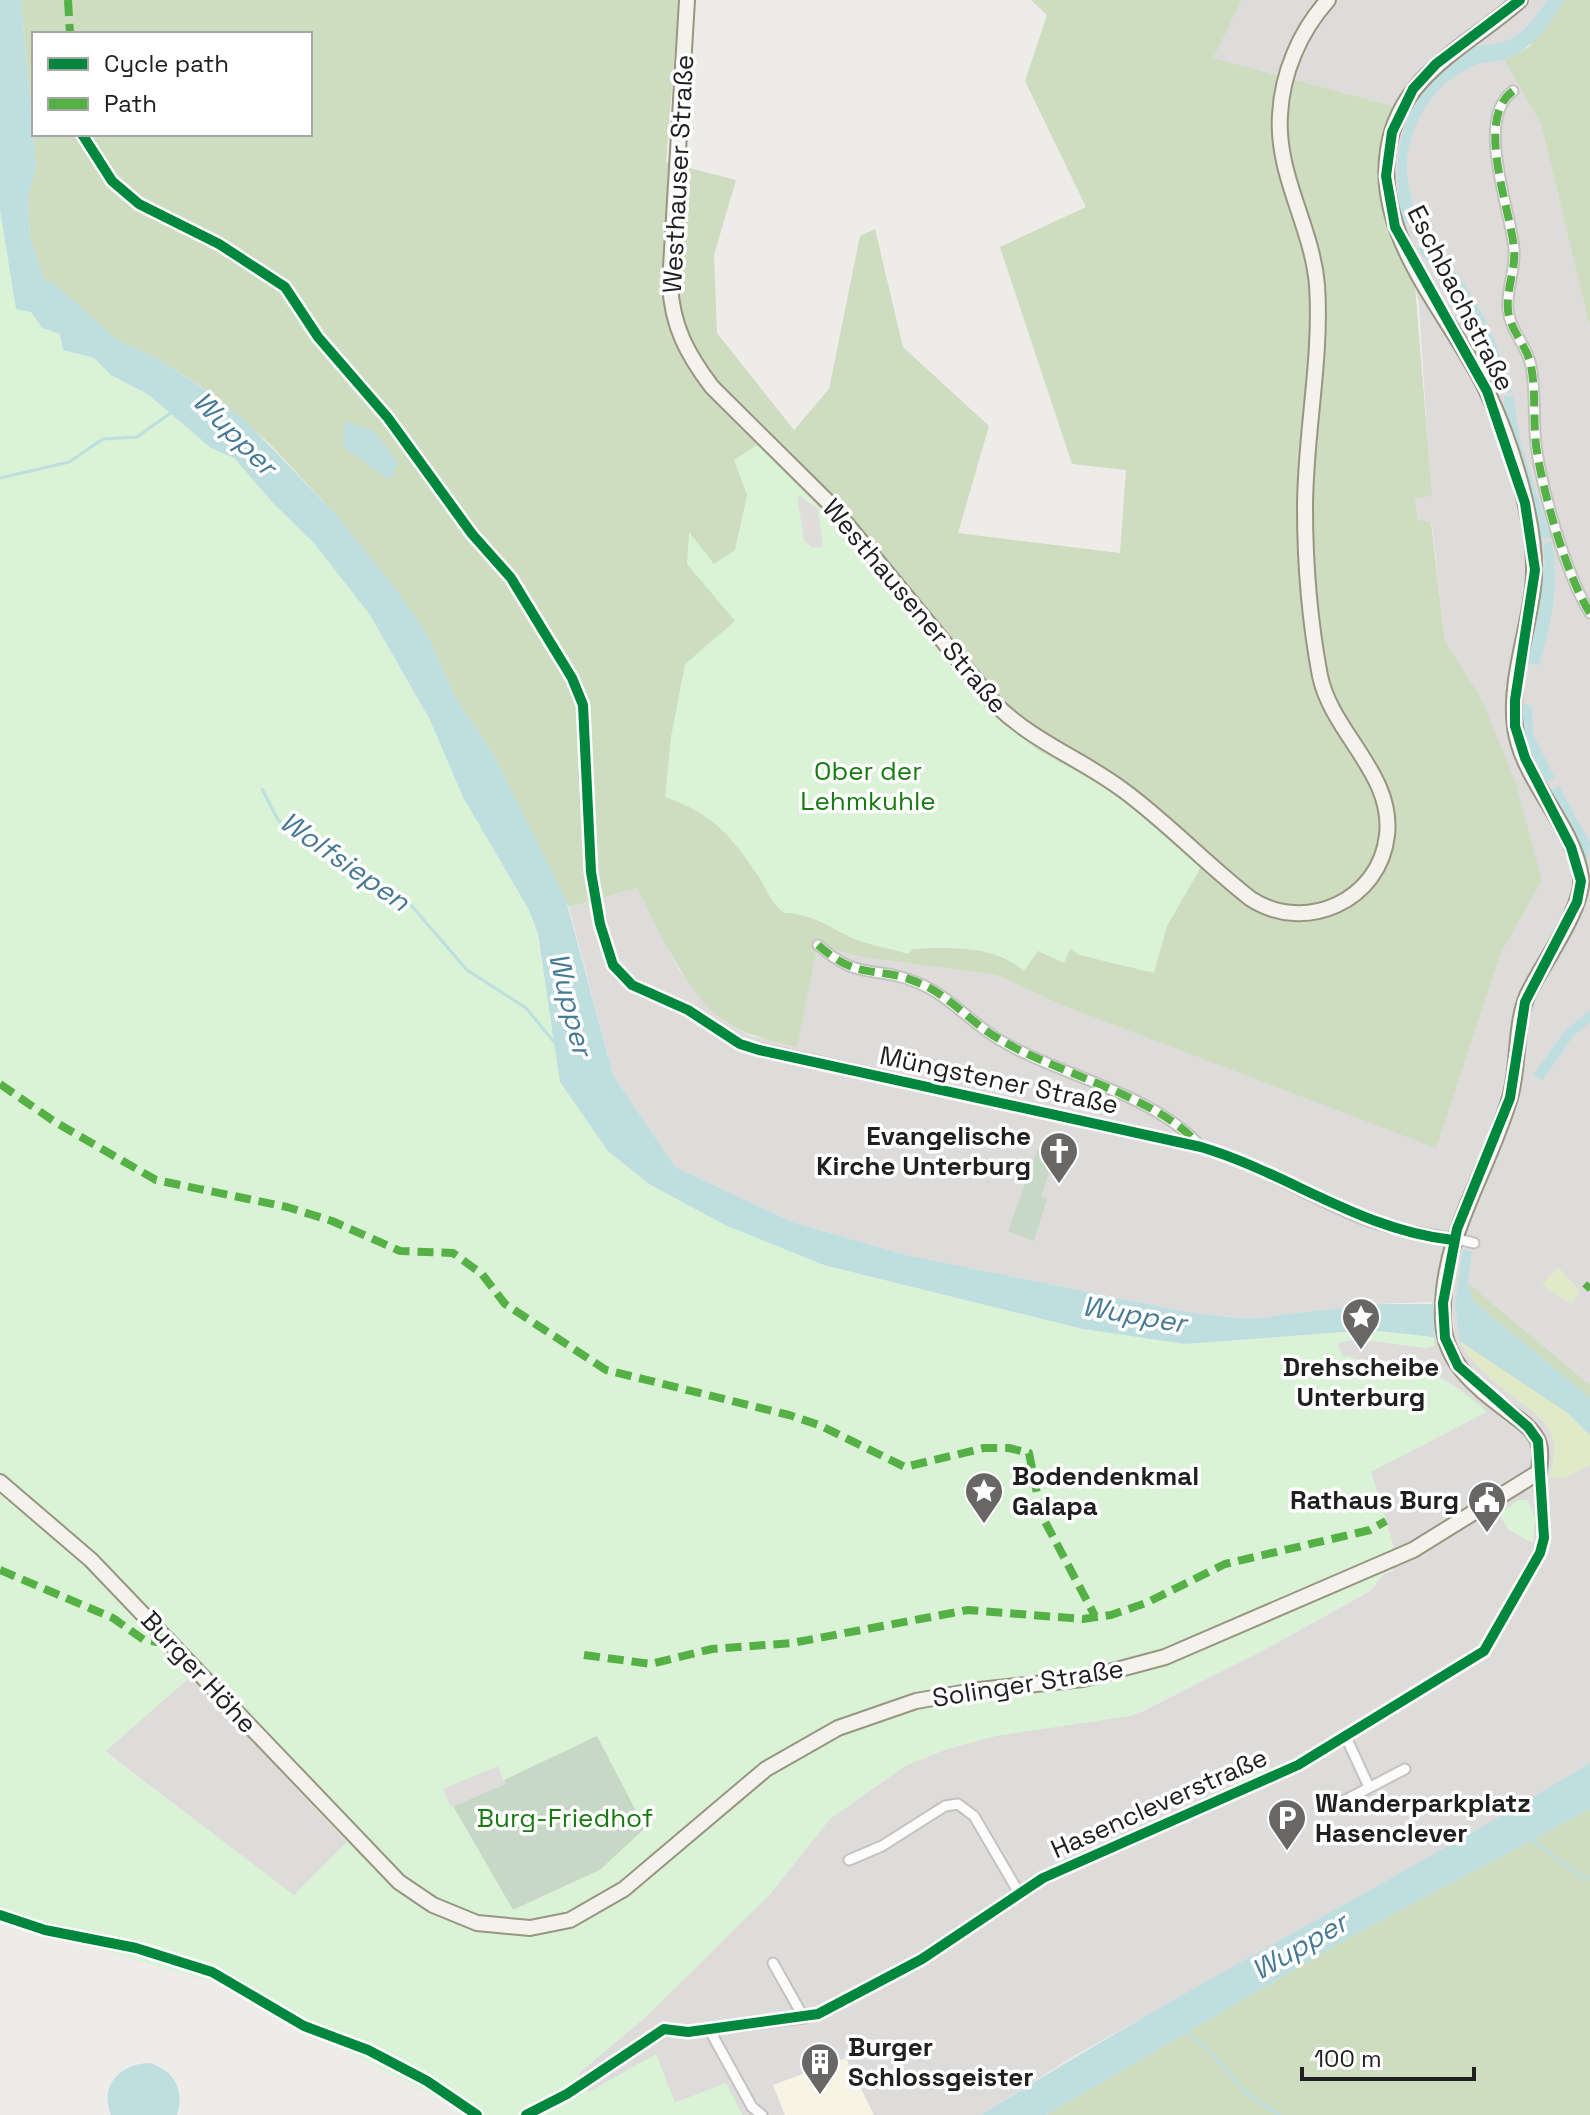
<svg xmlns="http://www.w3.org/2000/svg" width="1590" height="2115" viewBox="0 0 1590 2115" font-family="'Space Grotesk',sans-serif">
<rect width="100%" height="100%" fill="#eeece9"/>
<!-- residential -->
<path fill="#dddcda" d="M1242,0H1564L1504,60L1541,124L1590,328V1385L1469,1284L1473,1302L1590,1398V1763L1495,1821L1074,2056L981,2115H742L726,2083L675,2103L588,2093L578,2074L649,2014L771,1893L829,1819L905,1766L944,1750L995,1736L1141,1712L1264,1650L1370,1591L1397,1558L1371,1472L1367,1361L1343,1357L1337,1343L1356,1339L1427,1348L1432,1302L1373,1304L1249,1319L1192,1313L906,1255L792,1222L675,1167L613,1075L569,907L637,888L679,970L723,1021L751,1036L797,1046L818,945L861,957L997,975L1059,1004L1436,1147L1501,953L1542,881L1480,696L1445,641L1432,524L1418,521L1413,499L1431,494L1419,303L1415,286L1419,283L1389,230L1380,197V158L1384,136L1397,107L1212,58Z
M191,1676L347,1842L294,1896L105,1751Z"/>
<!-- education -->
<path fill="#f7f4e5" d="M846,2058L874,2115H785L773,2085Z"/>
<!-- grass -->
<path fill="#e0eac9" d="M1558,1267L1579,1290L1572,1305L1542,1285Z
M1460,1341L1568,1413L1590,1435V1465L1564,1479L1549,1478C1553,1464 1557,1450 1552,1435C1542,1408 1479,1383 1460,1341Z"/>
<!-- forest -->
<path fill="#cedcc0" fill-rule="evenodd" d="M21,0H679L666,162L736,180L714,255L717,333L794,430L829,389L860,236L875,229L903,347L989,426L958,533L1120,553L1126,470L1072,464L1000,247L1086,207L1025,81L1047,15L1031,0H1242L1213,58L1397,107C1363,182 1381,216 1419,283L1415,286L1432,495L1414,499L1418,520L1431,523L1445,641L1480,696L1515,780L1542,881L1501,953L1436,1148L1059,1004L997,975L861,957L818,945L797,1047C772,1041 748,1036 726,1022C689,999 657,927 637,888L569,907L492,752L455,697L427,634L337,516L270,444L219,398L158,359L77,321L47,289L30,238L28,197L36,168ZM34,34H310V134H34Z
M1564,0H1590V328L1541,124L1504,60L1529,47Z
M1468,1283L1590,1385V1398L1473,1301Z
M1590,1809V2115H1046L1352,1936Z"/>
<!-- cemetery -->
<path fill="#c8d8c6" d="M1037,1150L1060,1157L1057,1167L1052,1165L1041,1196L1047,1199L1034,1241L1008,1231Z
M597,1735L646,1828L600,1870L513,1910L451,1807L505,1784L504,1780Z"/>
<!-- park -->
<path fill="#daf2d6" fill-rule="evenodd" d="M0,210L16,308L31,312L42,328L60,334L63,350L94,358L111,375L149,395L211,448L234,458L274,504L314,543L370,615L430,720L463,797L529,910L537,934L561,1082L608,1151L649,1184L725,1225L824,1265L1083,1329L1185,1344L1371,1330L1434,1337L1435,1346L1427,1348L1356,1339L1337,1343L1343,1357L1351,1356L1357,1362C1364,1363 1368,1359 1375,1360C1425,1364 1450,1379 1487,1412L1371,1472L1397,1558L1393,1571L1382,1575L1370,1590L1264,1650L1131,1716L995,1736L944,1750L905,1766L830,1819L771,1893L649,2014L578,2074L589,2092L656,2054L675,2103L726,2083L742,2115H470L217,1983L0,1921ZM191,1676L347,1842L294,1895L105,1752ZM597,1736L645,1828L600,1870L513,1910L444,1790L498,1766L504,1780Z
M757,445L816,504L1003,722L1038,750L1114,792L1201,867L1167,926L1154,973L1079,955L1070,949L1064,963L1038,951L1024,971C995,945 949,947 913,949L908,954C892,949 875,946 860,941C831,930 817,914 784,913C771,903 767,891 759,877C730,835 715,815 665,797L671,737L685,664L735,621L687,564L689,532L714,564L735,550L747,495L734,460Z
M1519,1500H1528L1535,1516L1533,1543L1509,1530L1499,1514Z
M1262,1750L1271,1768L1239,1785L1225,1783L1219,1770Z"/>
<!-- parking -->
<path fill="#dedddc" d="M797,494L818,509L823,547L812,548L804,540Z
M1474,1243L1468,1283L1483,1296L1494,1279L1525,1303L1542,1285L1582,1311L1573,1330L1567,1327L1564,1334L1590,1354V1385L1468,1283Z
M1549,1478H1566L1579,1496L1590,1488V1509L1552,1548Z
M1281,1724L1296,1758L1274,1770L1258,1734Z
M498,1766L505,1784L451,1807L443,1789Z
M1285,1780L1333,1882L1290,1901L1280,1880L1269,1885L1233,1804Z
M1126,1809L1136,1830L1088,1850L1078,1826Z
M1074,1827L1084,1851L1020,1882L1002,1852Z"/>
<!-- water -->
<path fill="#bedee0" d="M0,0H21L36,168L28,197L30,238L47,289L77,321L158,359L218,398L245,420L337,516L395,588L427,634L455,697L492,752L566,900L613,1075L675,1167L792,1222L906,1255L1192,1313L1249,1319L1373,1304H1455L1463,1249L1472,1252L1468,1283L1473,1301L1590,1398V1435L1568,1413L1460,1341L1435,1346L1434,1337L1370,1330L1185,1344L1083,1329L824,1265L725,1225L649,1184L608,1151L560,1082L538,934L529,910L463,797L430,720L370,615L314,543L274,504L234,458L211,448L149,395L111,375L94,358L63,350L60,334L42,328L31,312L16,309L0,210Z
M1547,0H1564C1550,25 1533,49 1505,59C1495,62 1484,61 1475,65C1436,80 1407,124 1407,166C1406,183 1413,203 1416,220L1403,224C1391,164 1396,107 1447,67C1456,60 1468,50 1479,46C1486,44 1495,45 1503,42C1522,37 1537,16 1547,0Z
M1424,245L1430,251L1441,253C1479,302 1495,332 1512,392L1504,393C1490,322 1460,301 1417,249Z
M1504,396H1513L1521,445L1551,538L1541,539L1506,428Z
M345,422L372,430L399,463L389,480L343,446Z
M1552,542C1559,586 1552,622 1539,665L1527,663L1545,562L1543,543Z
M1521,703L1532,706L1533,734L1555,778L1546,782L1522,733Z
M1559,786L1590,843L1587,868L1550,790Z
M1590,1010V1022L1574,1035L1542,1081L1533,1075L1566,1030Z
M1590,1763V1809L1352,1936L1046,2115H981C1179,1990 1389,1885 1590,1763Z
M149,2063C174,2070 185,2090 177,2115H111C99,2086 120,2064 149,2063Z"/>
<!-- pier -->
<path fill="#dddcdb" d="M1464,1229L1477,1233L1472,1252L1463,1249L1460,1261L1455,1304L1460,1341L1435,1346L1433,1302L1441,1246L1458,1249Z"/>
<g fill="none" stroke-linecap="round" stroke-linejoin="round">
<!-- stream -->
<path stroke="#bedee0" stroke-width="3" d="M0,478L69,462L103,439L137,437L172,412
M262,789L278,820L319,849L404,897L467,970L526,1008L555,1043
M1531,1839L1581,1877L1590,1879
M1184,2030L1205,2046L1245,2092L1279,2115"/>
<!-- river -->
<path stroke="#bedee0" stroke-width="20" d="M47,291L104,341"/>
<!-- minor casing -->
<g stroke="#c4c3c1" stroke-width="13">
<path id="minor" d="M1513,91C1474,119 1511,210 1514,249C1516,269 1506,289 1508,310C1510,331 1527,345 1531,366C1536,392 1533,419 1536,445C1542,490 1566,575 1590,613
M595,898L610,958L620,975L647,993L688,1010L740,1044L1201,1147C1257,1164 1306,1196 1360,1218C1398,1233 1436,1233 1474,1243
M818,945C861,983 874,964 918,983C948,995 970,1022 998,1039C1059,1076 1154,1093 1201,1147
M1345,1735L1369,1787
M1336,1805L1405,1769
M849,1860L882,1846L945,1806L958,1804L974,1816L1019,1893
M773,1963L804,2018
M664,2029L688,2032L804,2018L832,2008L939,1948L1033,1883L1298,1765L1484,1651L1543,1545L1539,1472
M709,2029L752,2107L762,2115"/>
</g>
<!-- secondary casing -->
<g stroke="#989681" stroke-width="18">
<path id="secondary" d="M687,0L670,284C672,326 687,354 712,387L830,504L995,704C1035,743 1080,758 1123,790C1168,823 1207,865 1251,899C1305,934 1380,901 1387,835C1394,774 1332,733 1320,676C1310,623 1305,562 1305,508C1305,434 1322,359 1317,285C1312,226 1276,175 1280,115C1282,73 1300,31 1328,0
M0,1482L91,1560L399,1882L433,1905L477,1923L530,1928L570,1920L624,1889L766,1769L838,1728L916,1701L979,1690L1083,1679L1165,1657L1413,1550L1539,1472C1540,1461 1542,1449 1537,1439C1532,1429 1523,1422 1514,1416C1481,1390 1445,1367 1443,1321C1439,1237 1490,1171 1511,1094C1519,1062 1515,1026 1527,996C1540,967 1585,907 1581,877C1573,823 1522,781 1515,727C1509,682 1528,632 1533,588C1540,531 1511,441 1486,389C1450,314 1374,239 1388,150C1399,74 1469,46 1520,0"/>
</g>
<!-- minor -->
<use href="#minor" stroke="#fcfcfc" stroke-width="9"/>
<!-- secondary -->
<use href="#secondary" stroke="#f4f2ec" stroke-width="14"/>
<!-- quiet -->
<path stroke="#55b145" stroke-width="8" stroke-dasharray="16 8" stroke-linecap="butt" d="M68,0L70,34
M1513,91C1474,119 1511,210 1514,249C1516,269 1506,289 1508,310C1510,331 1527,345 1531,366C1536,392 1533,419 1536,445C1542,490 1566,575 1590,613
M818,945C861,983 875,964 919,983C949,995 971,1023 999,1039C1055,1073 1157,1096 1198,1144
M0,1084L55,1122L156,1180L287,1207L332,1221L400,1251L453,1253L482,1274L505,1304L606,1370L789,1415L819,1425L905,1467L984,1448H1009L1029,1453L1041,1514L1095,1616
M1585,1289L1590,1284
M0,1570L113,1618L144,1640L157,1642L165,1636
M584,1655L651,1664L712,1649L792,1643L968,1610L1083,1619L1111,1615L1146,1603L1225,1564L1370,1530L1386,1521"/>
<!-- cycleway casing -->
<g stroke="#fff" stroke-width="15">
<path id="cycleway" d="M82,134L112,181L139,204L219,244L285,287L318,337L388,418L472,534L511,578L572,678L583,705L591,872L600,924L613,965L632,985L688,1010L740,1044L759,1050L1201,1147C1288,1173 1360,1230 1453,1240
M0,1915L45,1930L136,1948L212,1972L304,2026L368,2050L427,2081L477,2115
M526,2115L567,2094L664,2029L688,2032L818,2014L922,1959L1043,1878L1298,1765L1484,1651L1540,1553L1544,1538L1538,1441L1528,1427L1458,1366L1445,1338L1443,1303L1457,1229L1510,1098L1525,1002L1577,902L1581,881L1571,847L1525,758L1515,726V700L1535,570L1525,503L1487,391L1395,227L1386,176L1392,132L1413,89L1436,64L1520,0"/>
</g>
<!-- cycleway -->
<use href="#cycleway" stroke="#00873e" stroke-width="10"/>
</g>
<!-- icons -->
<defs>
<g id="church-pin" transform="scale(2)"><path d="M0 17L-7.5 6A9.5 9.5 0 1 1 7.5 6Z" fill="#686766" stroke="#fff"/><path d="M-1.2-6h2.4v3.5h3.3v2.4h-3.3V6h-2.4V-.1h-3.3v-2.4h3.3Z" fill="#fff"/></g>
<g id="sight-pin" transform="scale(2)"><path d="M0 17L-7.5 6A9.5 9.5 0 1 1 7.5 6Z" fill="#686766" stroke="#fff"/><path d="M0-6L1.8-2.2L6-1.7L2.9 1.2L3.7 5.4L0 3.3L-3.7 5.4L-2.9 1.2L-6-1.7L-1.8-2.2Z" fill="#fff"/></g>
<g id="civic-pin" transform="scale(2)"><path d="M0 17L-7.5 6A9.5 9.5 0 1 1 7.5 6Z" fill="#686766" stroke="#fff"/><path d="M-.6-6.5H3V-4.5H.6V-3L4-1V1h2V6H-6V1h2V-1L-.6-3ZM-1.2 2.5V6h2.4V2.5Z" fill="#fff"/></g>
<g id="parking-pin" transform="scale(2)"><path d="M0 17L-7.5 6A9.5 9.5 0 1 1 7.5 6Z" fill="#686766" stroke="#fff"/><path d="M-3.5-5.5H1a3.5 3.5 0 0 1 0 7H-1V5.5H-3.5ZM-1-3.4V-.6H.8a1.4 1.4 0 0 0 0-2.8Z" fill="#fff"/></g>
<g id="building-pin" transform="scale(2)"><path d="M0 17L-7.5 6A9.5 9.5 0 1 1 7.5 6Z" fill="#686766" stroke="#fff"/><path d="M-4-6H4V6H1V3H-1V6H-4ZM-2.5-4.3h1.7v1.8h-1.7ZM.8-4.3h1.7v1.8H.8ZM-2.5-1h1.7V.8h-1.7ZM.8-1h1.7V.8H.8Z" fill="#fff"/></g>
</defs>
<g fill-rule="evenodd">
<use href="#church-pin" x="1059" y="1151"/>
<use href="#sight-pin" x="1361" y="1317"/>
<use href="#sight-pin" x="984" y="1491"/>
<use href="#civic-pin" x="1487" y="1500"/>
<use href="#parking-pin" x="1287" y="1818"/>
<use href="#building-pin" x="820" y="2062"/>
</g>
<g text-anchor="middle" stroke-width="7" stroke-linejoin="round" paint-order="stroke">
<!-- street labels -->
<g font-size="26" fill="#202020" stroke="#fff">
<text transform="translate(678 174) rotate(-87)" y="9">Westhauser Straße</text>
<text transform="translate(1461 298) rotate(63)" y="9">Eschbachstraße</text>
<text transform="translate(915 606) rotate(50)" y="9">Westhausener Straße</text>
<text transform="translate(999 1080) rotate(12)" y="9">Müngstener Straße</text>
<text transform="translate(199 1672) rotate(47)" y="9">Burger Höhe</text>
<text transform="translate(1028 1683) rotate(-9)" y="9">Solinger Straße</text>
<text transform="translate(1159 1803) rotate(-24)" y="9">Hasencleverstraße</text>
</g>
<!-- park labels -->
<g font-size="26" fill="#187b11" stroke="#fff">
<text x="868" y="780">Ober der<tspan x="868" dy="30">Lehmkuhle</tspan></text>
<text x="565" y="1827">Burg-Friedhof</text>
</g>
<!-- poi labels -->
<g font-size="26" font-weight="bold" fill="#202020" stroke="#fff" text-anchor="start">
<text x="1031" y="1145" text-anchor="end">Evangelische<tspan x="1031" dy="30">Kirche Unterburg</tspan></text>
<text x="1361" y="1376" text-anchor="middle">Drehscheibe<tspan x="1361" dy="30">Unterburg</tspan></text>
<text x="1012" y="1485">Bodendenkmal<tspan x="1012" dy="30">Galapa</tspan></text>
<text x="1459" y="1509" text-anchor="end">Rathaus Burg</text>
<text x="1315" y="1812">Wanderparkplatz<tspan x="1315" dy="30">Hasenclever</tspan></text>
<text x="848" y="2056">Burger<tspan x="848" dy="30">Schlossgeister</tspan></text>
</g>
<!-- water labels -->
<g font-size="28" font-style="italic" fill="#477a95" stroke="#fff">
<text transform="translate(235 433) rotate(45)" y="10">Wupper</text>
<text transform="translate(345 861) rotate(35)" y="10">Wolfsiepen</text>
<text transform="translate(571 1004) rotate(76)" y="10">Wupper</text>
<text transform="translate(1134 1314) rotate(10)" y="10">Wupper</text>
<text transform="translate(1299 1946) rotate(-30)" y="10">Wupper</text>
</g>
</g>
<!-- legend -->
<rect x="32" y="32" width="280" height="104" fill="#ffffff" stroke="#a6a6a6" stroke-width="2"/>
<rect x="48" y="58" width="40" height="12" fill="#00873e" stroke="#a6a6a6" stroke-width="2"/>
<text x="104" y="72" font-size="24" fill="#202020">Cycle path</text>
<rect x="48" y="98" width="40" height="12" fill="#55b145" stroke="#a6a6a6" stroke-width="2"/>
<text x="104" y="112" font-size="24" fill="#202020">Path</text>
<!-- scale -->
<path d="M1302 2067v12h172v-12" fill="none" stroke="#202020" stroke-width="4"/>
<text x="1314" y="2067" font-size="24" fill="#202020" stroke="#ffffff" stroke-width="6" paint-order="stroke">100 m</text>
</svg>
